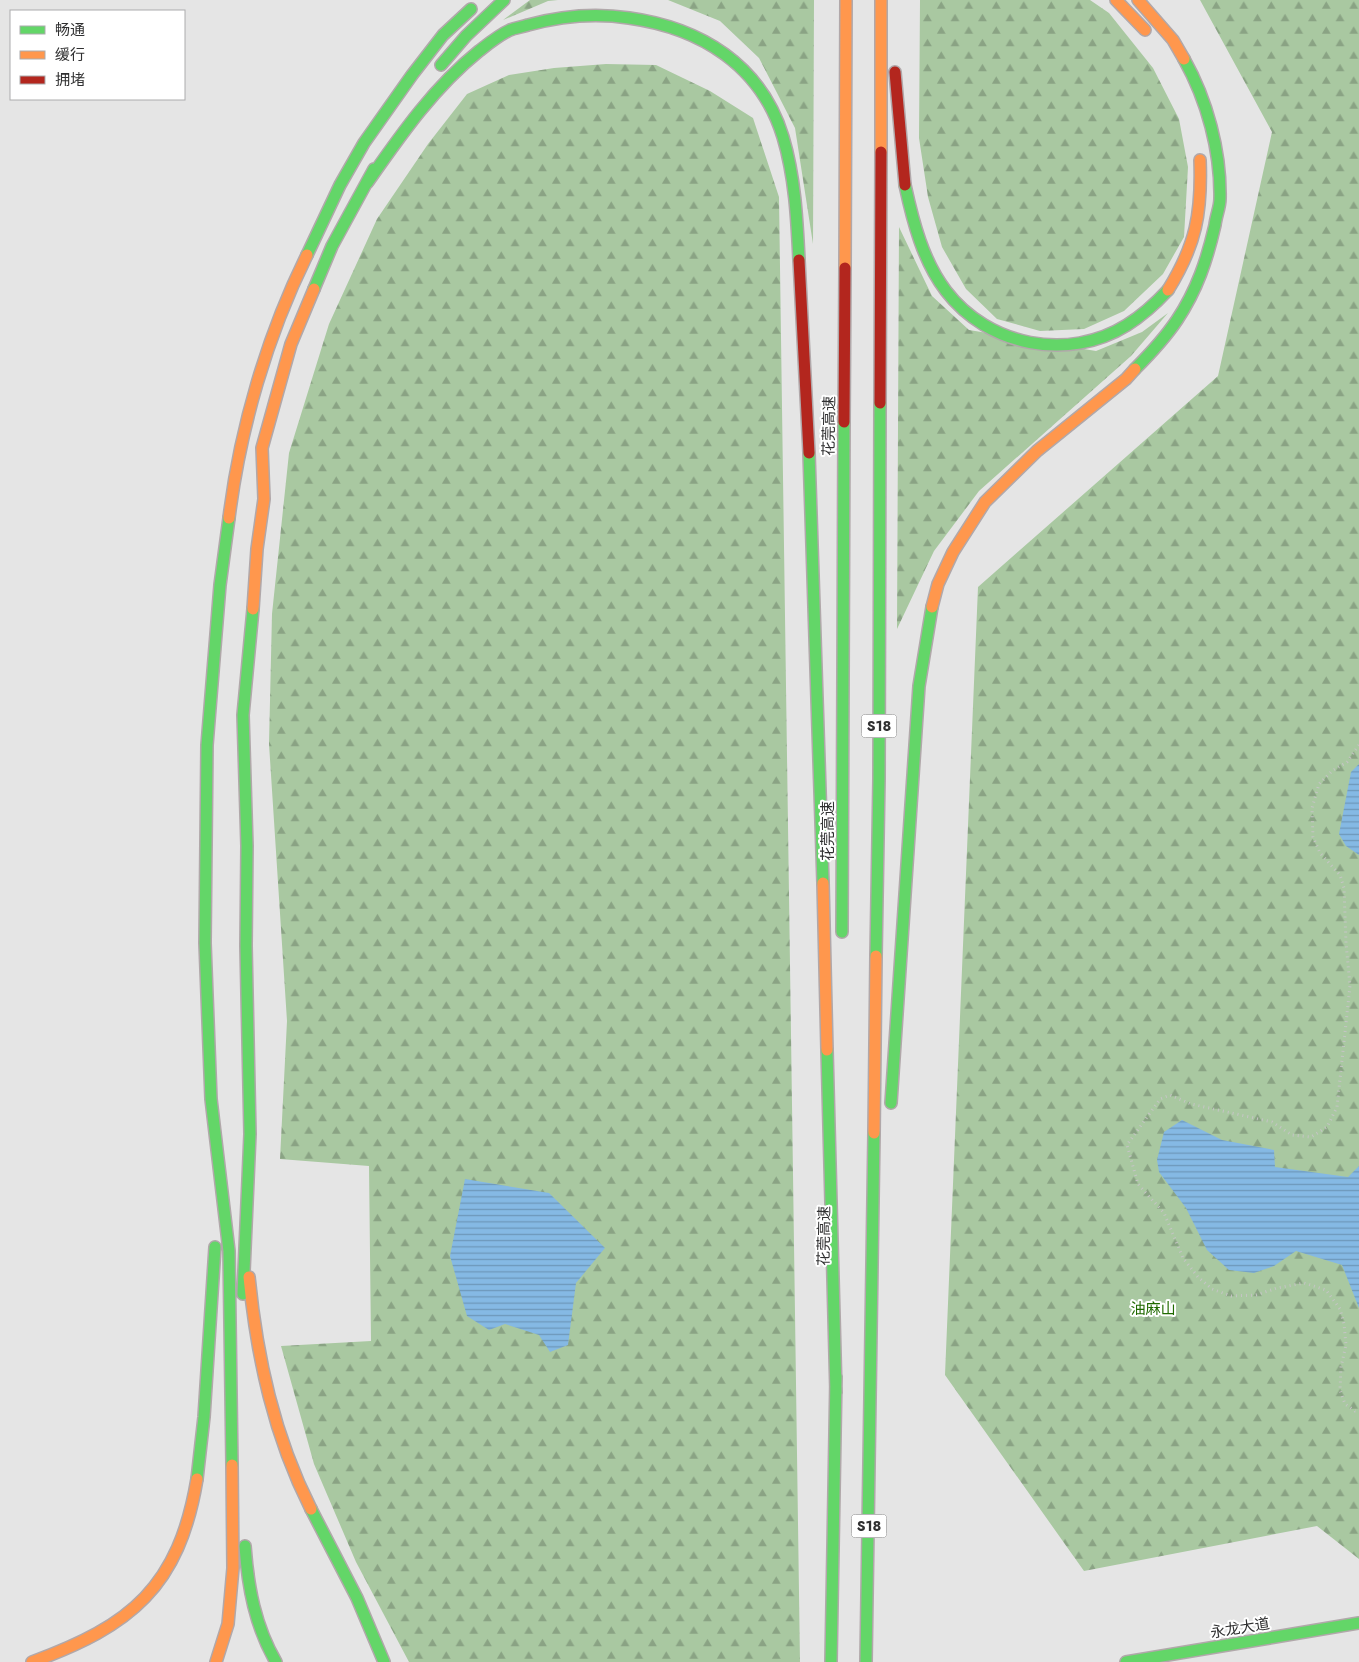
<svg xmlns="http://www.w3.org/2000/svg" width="1359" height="1662" viewBox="0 0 1359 1662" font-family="Jost,'Noto Sans SC',sans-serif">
<defs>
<pattern id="forest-firs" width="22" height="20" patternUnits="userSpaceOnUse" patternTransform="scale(1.25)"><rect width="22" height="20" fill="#a9c8a1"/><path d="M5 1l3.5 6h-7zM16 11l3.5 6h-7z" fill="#8aa384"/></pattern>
<pattern id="water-rules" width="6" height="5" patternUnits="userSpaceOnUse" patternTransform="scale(1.25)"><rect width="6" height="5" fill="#85b9e4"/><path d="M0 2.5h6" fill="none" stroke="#6d97b9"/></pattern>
</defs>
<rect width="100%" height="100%" fill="#e5e5e5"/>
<!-- forest -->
<path fill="url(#forest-firs)" d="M530,0H558L548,1L503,20Z
M668,0H814L813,244L795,128L759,58L720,21Z
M920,0H1090L1109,13L1153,68L1179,119L1188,167L1184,237L1163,274L1124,311L1084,329L1040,331L997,319L966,289L942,247L928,197L919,138Z
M1200,0H1359V1559L1317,1526L1084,1571L945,1375L978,587L1218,376L1272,132Z
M606,64L656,65L710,91L753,118L779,197L800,1662H409L356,1562L314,1464L281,1346L371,1341L369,1166L280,1159L287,1021L269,744L272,614L289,453L329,324L377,219L428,144L467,94L509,75L554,68Z
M899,227L932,296L969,330L1096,351L1142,332L1168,313L1131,356L979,491L934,551L897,629Z"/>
<!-- water -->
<path fill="url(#water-rules)" d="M1359,764V855L1346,846L1339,834L1351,772Z
M1182,1120L1222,1140L1274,1150L1275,1167L1348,1177L1359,1166V1308L1342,1265L1296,1251L1274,1266L1254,1273L1229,1270L1207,1250L1186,1208L1159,1172L1157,1160L1164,1132Z
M465,1179L549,1193L605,1248L576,1283L568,1345L550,1352L539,1335L505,1324L489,1330L467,1316L450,1256Z"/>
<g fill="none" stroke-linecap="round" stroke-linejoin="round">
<!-- fast casing -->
<g stroke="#b1a8aa" stroke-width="14">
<path id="fast" d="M441,65L466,36L504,0
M367,183C400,136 433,88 479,51C488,44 499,35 510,30C515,28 522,27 528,25C561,16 596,13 629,18C701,28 761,65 783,137C795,177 797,219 799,260
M905,185C913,222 923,261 946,291C988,346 1068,362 1127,325C1143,315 1155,304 1168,290
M307,255L340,185L364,143L412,75L443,35L471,9
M314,289L332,246L374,169
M1135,369C1150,354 1165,338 1177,320C1197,290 1207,260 1215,225C1216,216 1220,207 1220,199C1221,151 1207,100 1184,59
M809,453L823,883
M842,932L844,422
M205,943L211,1099L229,1251L232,1465
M205,943L207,745L220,585L229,518
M246,946L247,846L243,715L253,609
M876,956L879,779L880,403
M827,1050L836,1393
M891,1103L919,686L932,607
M243,1294L250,1134L246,946
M197,1479L204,1417L215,1247
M311,1509L357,1598L384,1662
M245,1546C248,1587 255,1626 276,1662
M831,1662L836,1376
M866,1662L874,1133
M1126,1662L1359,1623"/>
</g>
<!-- slow casing -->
<g stroke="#b1a8aa" stroke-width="14">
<path id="slow" d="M1116,0L1145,30
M1138,0L1173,40L1184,59
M881,152V0
M845,268L846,0
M1168,290C1196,245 1202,213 1200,160
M229,518C240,428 267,336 307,255
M932,607L938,584L953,552L985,502L1037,451L1126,379L1135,369
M253,609L257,549L264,499L262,448L291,344L314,289
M823,883L827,1050
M874,1133L876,956
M249,1277C257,1358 274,1436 311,1509
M32,1662C131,1626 179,1587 197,1479
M216,1662L228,1624L233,1568L232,1465"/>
</g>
<!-- jam casing -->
<g stroke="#b1a8aa" stroke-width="14">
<path id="jam" d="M895,72L905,185
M799,260L809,453
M880,403L881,152
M844,422L845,268"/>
</g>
<!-- path -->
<path stroke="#c5c5c5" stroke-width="3" stroke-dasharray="1 4" stroke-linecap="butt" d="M1359,745L1347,762L1332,771L1319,784L1312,808L1313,837L1320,853L1340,875L1344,888L1346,943L1350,986L1337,1107L1327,1127L1311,1137L1292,1135L1272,1122L1191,1104L1170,1095L1160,1099L1127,1145L1138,1184L1164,1213L1183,1258L1198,1277L1212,1289L1231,1296L1256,1295L1277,1288L1304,1283L1326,1290L1340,1309L1344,1324L1346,1345L1341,1367L1340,1390L1345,1404L1355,1411H1359"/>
<!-- fast -->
<use href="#fast" stroke="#63d668" stroke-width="11"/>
<!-- slow -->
<use href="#slow" stroke="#ff974d" stroke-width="11"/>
<!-- jam -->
<use href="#jam" stroke="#b3261e" stroke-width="11"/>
</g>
<g text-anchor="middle" stroke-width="4" stroke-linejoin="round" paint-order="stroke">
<!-- shield labels -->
<g fill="#fff" stroke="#6e6e6f" stroke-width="1">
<rect x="861.5" y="714.5" width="35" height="23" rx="4"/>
<rect x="851.5" y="1514.5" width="35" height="23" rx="4"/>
</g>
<g font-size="14" font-weight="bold" fill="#303031">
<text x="879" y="731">S18</text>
<text x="869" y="1531">S18</text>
</g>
<!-- street labels -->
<g font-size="15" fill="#303031" stroke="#fff">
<text transform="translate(829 426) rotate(-89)" y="5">花莞高速</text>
<text transform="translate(828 831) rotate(-90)" y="5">花莞高速</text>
<text transform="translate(824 1236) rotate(-89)" y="5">花莞高速</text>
<text transform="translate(1240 1628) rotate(-9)" y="5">永龙大道</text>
</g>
<!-- park labels -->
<g font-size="15" fill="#206a00" stroke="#fff">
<text x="1153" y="1314">油麻山</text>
</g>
</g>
<!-- legend -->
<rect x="10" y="10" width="175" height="90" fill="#ffffff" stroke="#acacad"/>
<rect x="20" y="26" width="25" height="8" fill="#63d668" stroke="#acacad"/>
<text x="55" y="35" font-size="15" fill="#303031">畅通</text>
<rect x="20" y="51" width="25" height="8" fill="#ff974d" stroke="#acacad"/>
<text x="55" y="60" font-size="15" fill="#303031">缓行</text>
<rect x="20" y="76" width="25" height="8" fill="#b3261e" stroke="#acacad"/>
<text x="55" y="85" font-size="15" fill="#303031">拥堵</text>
</svg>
